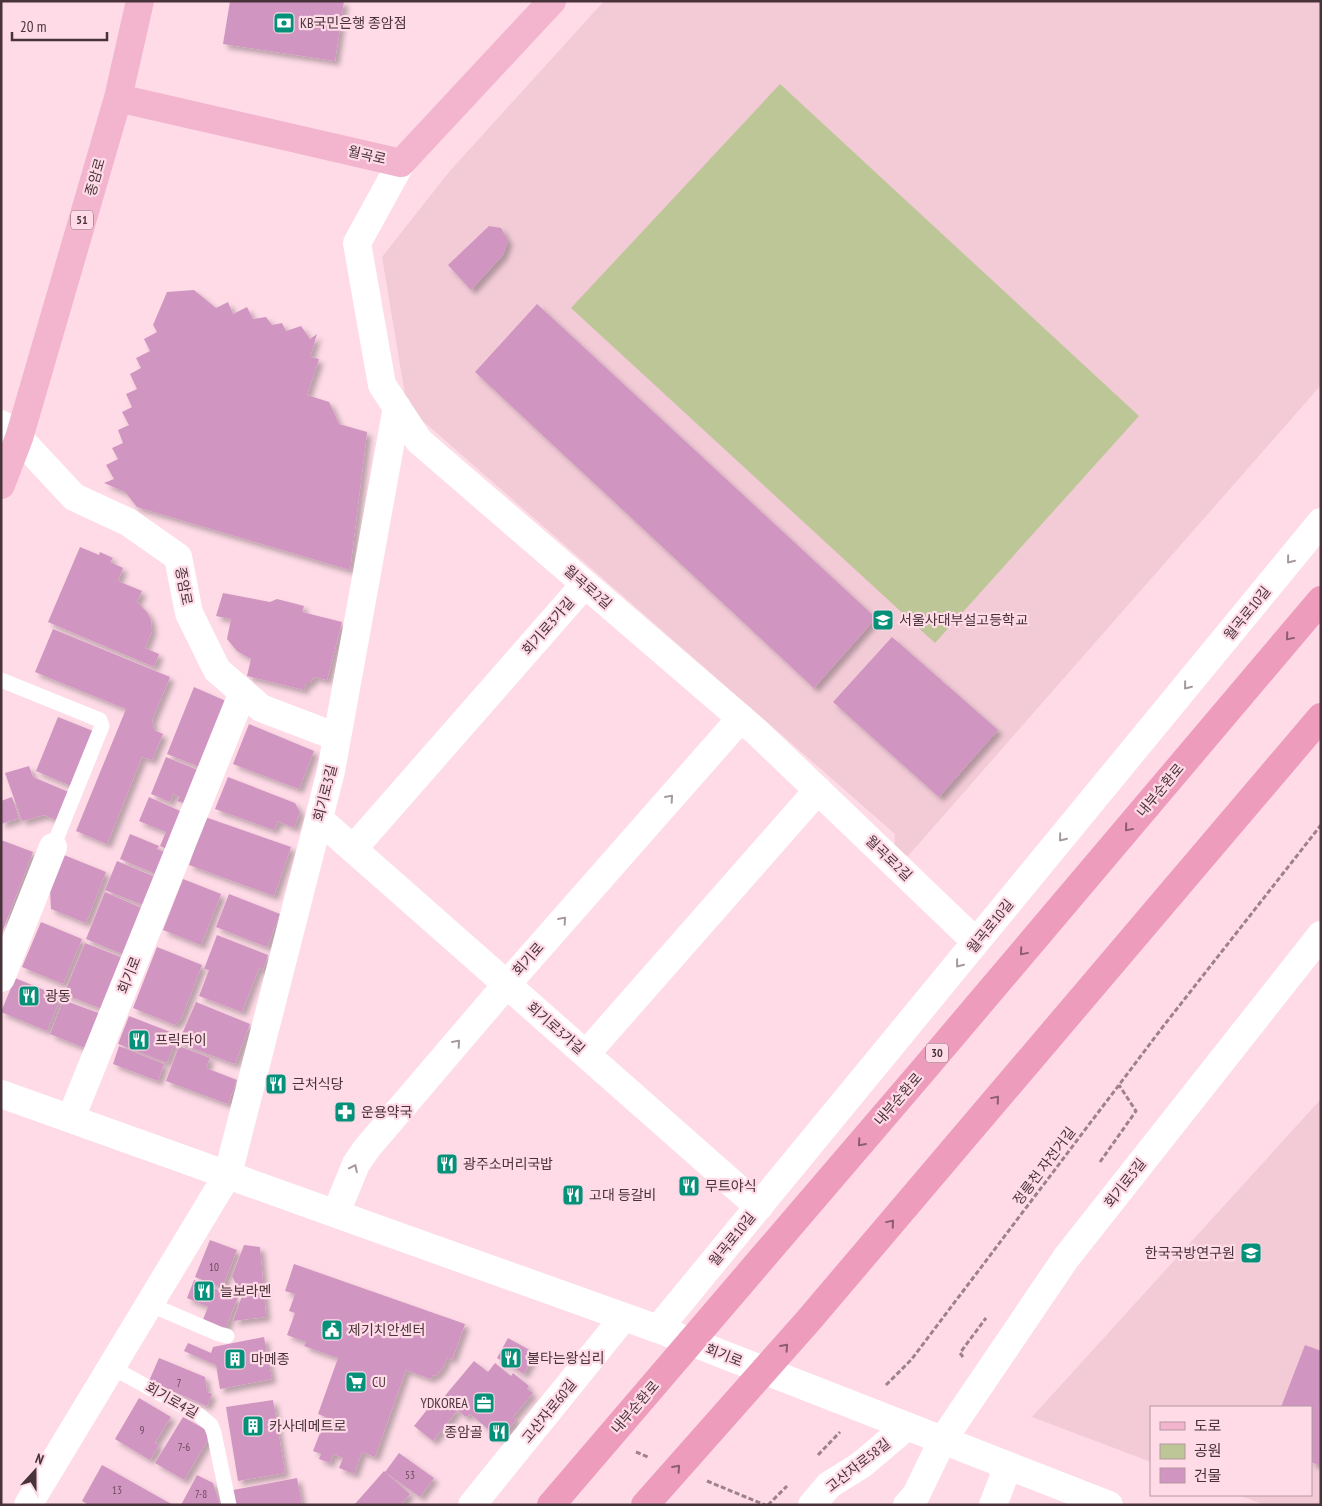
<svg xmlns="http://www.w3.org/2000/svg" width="1322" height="1506" viewBox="0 0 1322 1506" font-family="'PT Sans Narrow','Noto Sans KR',sans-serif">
<defs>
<filter id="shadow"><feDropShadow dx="4.5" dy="4.5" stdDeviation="2.5" flood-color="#0004"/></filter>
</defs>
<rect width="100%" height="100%" fill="#fedbe6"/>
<!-- built -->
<path fill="#f2cbd7" d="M604,1H1321V385L908,856L894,848L895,834L407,407L382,257L449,172Z
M1321,1099V1505H1265L1238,1495H1311V1407H1151V1462L1032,1417Z"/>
<!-- green -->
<path fill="#bdc696" d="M780,84L1139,416L935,643L571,308Z"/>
<!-- pier -->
<path fill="#fedbe6" d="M1319,645H1321V705L722,1415L756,1432L694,1505H526L636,1375L687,1400L758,1313L1083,934Z"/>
<!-- building -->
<path fill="#d095c1" filter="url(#shadow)" d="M230,1H344L335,61L223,44Z
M489,226L501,228L508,241L503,255L471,290L448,265Z
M194,290L216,308L228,302L233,314L247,307L253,319L266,317L272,325L282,323L286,331L301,326L310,339L317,334L310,357L319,359L307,395L329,402L339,424L367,432L350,570L137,507L125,492L104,483L114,479L106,465L118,459L112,448L123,443L118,430L129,425L122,412L132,407L126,394L137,389L130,374L141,368L136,358L150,351L144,339L157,332L153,325L167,292Z
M537,304L876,618L814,688L475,372Z
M80,547L99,555L100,552L113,558L110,562L123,568L118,581L142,591L137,602L147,612L151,620L152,631L145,648L159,654L154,667L48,622Z
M223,593L270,602L277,599L304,606L302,612L342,622L327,680L314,677L310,683H306L304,690L247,676L251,659L237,651L227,639L231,619L216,616Z
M53,629L170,677L152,720L154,730L163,734L152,760L142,757L107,844L76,831L126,709L35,672Z
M892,637L998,730L939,797L833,702Z
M194,687L228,702L202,768L167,754Z
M58,717L93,731L71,786L36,771Z
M249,724L314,751L299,789L233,764Z
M166,757L205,773L192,806L177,801L180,797L173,794L170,802L151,794Z
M29,766L33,777L71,793L59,821L44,815L22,821L5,773Z
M228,777L295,803L300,812L294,828L278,821L274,830L215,809Z
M12,797L19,818L1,824V801Z
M149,797L189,815L173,852L160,846L166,832L139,821Z
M205,817L291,847L274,896L189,865Z
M130,834L159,846L157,849L172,855L163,877L120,859Z
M1,840L33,852L1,935Z
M64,855L106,872L86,923L51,909L50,890Z
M117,861L160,879L148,907L105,890Z
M183,879L221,894L201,945L163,930Z
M105,892L146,910L127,956L86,939Z
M229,894L280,914L267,947L216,927Z
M41,922L82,939L63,984L22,967Z
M217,935L268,955L263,970L259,968L242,1012L199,996L209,970L204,969Z
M85,943L123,958L102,1009L64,994Z
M157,947L202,965L181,1019L175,1025L133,1008Z
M15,978L61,997L47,1031L1,1012Z
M63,1000L104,1015L90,1050L50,1034Z
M196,1002L250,1024L235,1064L178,1043Z
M129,1016L178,1035L167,1063L118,1044Z
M119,1046L164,1064L158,1081L113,1064Z
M179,1046L210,1058L206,1068L237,1080L228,1104L166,1081Z
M210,1240L237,1250L222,1288L195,1277Z
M244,1245L260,1247L266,1317L233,1321L242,1296L232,1276Z
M294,1264L465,1324L452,1360L447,1357L444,1366L436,1376L433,1375L431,1379L406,1370L375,1457L362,1452L354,1474L339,1468L343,1458L333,1454L330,1463L319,1459L321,1454L313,1451L321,1430L324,1431L328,1418L318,1414L338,1358L304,1346L306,1342L287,1335L295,1313L289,1311L295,1294L285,1291Z
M194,1280L238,1298L224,1331L202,1322L208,1307L187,1298Z
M264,1337L272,1379L220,1389L216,1365L184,1351L188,1343L211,1353L213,1347Z
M508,1338L535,1353L524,1374L497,1358Z
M1305,1345L1321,1351V1466L1311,1462V1407H1281Z
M159,1358L205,1377L207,1392L212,1394L207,1406L149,1381Z
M474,1361L488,1372L495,1363L511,1376L513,1373L529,1386L527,1389L533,1393L513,1417L516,1420L500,1439L470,1414L466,1417L443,1398Z
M438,1396L457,1411L433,1441L414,1426Z
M139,1398L171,1417L155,1443L159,1445L150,1460L115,1439Z
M273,1400L285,1473L238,1481L226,1407Z
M183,1417L212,1433L184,1480L155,1463Z
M399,1453L434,1478L420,1497L385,1472Z
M102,1465L173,1505H89L82,1501Z
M384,1471L410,1494L401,1505H354Z
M197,1475L213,1483L220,1505H181Z
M297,1478L302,1505H236L233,1490Z"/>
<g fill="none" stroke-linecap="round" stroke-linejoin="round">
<!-- path -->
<path stroke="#9e828b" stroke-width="3" stroke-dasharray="5 2.5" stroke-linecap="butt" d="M1100,1162L1136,1111L1119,1085
M963,1357L960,1353L986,1318
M886,1385L911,1360L1165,1024L1321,825
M636,1452L648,1457
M818,1455L840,1432
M707,1481L765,1505
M768,1505L787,1486"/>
<!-- service -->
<path stroke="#fff" stroke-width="15" d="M1,680L100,720L102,726L53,847
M149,1304L219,1334L227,1336
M111,1367L199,1415L211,1425L214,1433L229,1505"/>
<!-- minor -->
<path stroke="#fff" stroke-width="28" d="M401,163L357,243L382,385L419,441L759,734L976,942
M19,438L74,497L128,522L178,557L189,613L217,670L261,708L337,737
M319,819L759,1207
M353,849L585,584
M1,978L53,847
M586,1054L818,790
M71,1118L243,692
M336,1213L356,1164L367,1148L507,984L741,718
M658,1329L1321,522
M28,1505L228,1174L331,771L397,407
M472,1505L624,1317
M812,1505L829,1485L861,1465L906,1427
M907,1505L916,1495L942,1441
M993,1505L1008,1466"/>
<!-- tertiary -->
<path stroke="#fff" stroke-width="28" d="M1,424L19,438
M942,1441L1066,1258L1321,935"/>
<!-- secondary -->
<path stroke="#fff" stroke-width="28" d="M1,1094L658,1329L1109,1505"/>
<!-- primary -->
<path stroke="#f2b5cd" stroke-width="28" d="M118,98L401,163L552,1
M1,485L19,438L118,98L140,1"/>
<!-- trunk -->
<path stroke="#ee9cbc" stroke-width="28" d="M551,1505L925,1068L1321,600
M645,1505L808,1321L1321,717"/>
</g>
<!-- one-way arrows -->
<defs><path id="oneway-chevron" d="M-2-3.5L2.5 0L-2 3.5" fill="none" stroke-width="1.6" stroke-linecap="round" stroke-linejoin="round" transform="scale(1.25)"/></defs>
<g stroke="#a4999c">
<use href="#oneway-chevron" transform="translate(1290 560) rotate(129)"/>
<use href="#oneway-chevron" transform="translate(1187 686) rotate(129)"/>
<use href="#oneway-chevron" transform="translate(670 798) rotate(-49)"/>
<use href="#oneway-chevron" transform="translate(1062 838) rotate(129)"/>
<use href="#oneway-chevron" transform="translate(563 920) rotate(-49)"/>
<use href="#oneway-chevron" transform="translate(959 964) rotate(129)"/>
<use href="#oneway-chevron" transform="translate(457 1043) rotate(-49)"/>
<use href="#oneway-chevron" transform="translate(354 1168) rotate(-65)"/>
</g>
<g stroke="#8b5d6e">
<use href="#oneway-chevron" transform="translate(1289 637) rotate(130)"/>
<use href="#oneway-chevron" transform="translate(1128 828) rotate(130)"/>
<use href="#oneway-chevron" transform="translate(1023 952) rotate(130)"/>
<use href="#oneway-chevron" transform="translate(996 1099) rotate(-50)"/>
<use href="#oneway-chevron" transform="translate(861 1143) rotate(131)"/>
<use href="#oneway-chevron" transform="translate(891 1223) rotate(-50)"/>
<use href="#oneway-chevron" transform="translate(785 1347) rotate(-48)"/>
<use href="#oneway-chevron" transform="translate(677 1468) rotate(-48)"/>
</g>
<!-- icons -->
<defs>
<g id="bank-square" transform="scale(1.125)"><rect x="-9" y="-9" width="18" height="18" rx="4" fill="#05907a" stroke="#fedbe6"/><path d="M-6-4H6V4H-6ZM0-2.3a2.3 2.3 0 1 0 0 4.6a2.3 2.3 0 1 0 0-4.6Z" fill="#fff"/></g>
<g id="school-square" transform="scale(1.125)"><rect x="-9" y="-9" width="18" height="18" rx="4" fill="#05907a" stroke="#fedbe6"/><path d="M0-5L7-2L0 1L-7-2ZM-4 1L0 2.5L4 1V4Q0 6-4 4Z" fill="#fff"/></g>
<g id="restaurant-square" transform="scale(1.125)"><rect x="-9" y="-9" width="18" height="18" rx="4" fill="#05907a" stroke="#fedbe6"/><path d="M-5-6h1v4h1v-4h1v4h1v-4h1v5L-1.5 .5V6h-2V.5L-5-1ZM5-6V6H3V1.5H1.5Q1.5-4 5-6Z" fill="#fff"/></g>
<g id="pharmacy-square" transform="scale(1.125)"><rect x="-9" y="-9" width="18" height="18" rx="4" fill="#05907a" stroke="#fedbe6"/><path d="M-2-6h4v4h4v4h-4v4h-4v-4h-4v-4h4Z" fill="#fff"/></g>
<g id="university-square" transform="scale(1.125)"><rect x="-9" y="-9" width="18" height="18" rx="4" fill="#05907a" stroke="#fedbe6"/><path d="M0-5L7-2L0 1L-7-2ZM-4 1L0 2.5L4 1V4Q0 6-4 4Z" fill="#fff"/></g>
<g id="civic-square" transform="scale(1.125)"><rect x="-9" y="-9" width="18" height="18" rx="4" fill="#05907a" stroke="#fedbe6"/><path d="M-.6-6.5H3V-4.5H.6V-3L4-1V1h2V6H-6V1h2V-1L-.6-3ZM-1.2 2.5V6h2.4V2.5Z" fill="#fff"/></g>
<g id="building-square" transform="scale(1.125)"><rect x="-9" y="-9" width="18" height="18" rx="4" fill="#05907a" stroke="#fedbe6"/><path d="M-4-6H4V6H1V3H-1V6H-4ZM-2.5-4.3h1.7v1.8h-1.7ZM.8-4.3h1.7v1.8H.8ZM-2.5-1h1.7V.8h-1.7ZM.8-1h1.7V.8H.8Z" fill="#fff"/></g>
<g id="supermarket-square" transform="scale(1.125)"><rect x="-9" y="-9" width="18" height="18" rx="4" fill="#05907a" stroke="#fedbe6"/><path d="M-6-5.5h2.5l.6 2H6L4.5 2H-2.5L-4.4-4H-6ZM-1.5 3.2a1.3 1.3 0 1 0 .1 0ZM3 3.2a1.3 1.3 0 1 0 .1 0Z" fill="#fff"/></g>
<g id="office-square" transform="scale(1.125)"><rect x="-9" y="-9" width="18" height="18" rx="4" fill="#05907a" stroke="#fedbe6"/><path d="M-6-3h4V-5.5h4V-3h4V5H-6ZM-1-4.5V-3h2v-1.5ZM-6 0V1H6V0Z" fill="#fff"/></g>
</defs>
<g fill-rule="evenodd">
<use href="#bank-square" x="284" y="23"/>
<use href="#school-square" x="883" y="620"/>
<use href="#restaurant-square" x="29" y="996"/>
<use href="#restaurant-square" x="139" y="1040"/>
<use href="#restaurant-square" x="276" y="1084"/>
<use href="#pharmacy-square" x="345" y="1112"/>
<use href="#restaurant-square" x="447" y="1164"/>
<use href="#restaurant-square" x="689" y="1186"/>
<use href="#restaurant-square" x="573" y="1195"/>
<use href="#university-square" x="1251" y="1253"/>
<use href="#restaurant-square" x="204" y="1291"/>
<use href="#civic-square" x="332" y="1330"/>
<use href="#restaurant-square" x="511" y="1358"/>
<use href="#building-square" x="235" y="1359"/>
<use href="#supermarket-square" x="356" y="1382"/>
<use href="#office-square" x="484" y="1403"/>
<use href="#building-square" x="253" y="1426"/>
<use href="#restaurant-square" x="499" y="1432"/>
</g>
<g text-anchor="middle" stroke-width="4.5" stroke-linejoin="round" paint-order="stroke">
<!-- number labels -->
<g font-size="11" fill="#6b4c5c">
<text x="214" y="1271">10</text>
<text x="179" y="1387">7</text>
<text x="142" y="1434">9</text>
<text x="184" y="1451">7-6</text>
<text x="410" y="1479">53</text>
<text x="117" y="1494">13</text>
<text x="201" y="1498">7-8</text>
</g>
<!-- shield labels -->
<g fill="#fedbe6" stroke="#7f656e" stroke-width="1">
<rect x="71" y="210.5" width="22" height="19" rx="4"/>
<rect x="926" y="1043.5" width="22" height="19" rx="4"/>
</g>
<g font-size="12" font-weight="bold" fill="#49333a">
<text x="82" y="224">51</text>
<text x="937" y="1057">30</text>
</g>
<!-- poi labels -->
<g font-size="14" fill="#49333a" stroke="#fedbe6" text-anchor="start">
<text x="300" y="28">KB국민은행 종암점</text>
<text x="899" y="625">서울사대부설고등학교</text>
<text x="45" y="1001">광동</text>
<text x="155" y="1045">프릭타이</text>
<text x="292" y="1089">근처식당</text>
<text x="361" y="1117">운용약국</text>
<text x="463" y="1169">광주소머리국밥</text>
<text x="705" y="1191">무트야식</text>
<text x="589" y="1200">고대 등갈비</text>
<text x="1235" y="1258" text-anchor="end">한국국방연구원</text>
<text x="220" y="1296">늘보라멘</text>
<text x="348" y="1335">제기치안센터</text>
<text x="527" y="1363">불타는왕십리</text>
<text x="251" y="1364">마메종</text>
<text x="372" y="1387">CU</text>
<text x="468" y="1408" text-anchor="end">YDKOREA</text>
<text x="269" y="1431">카사데메트로</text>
<text x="483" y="1437" text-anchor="end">종암골</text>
</g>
<!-- street labels -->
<g font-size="14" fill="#49333a" stroke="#fedbe6">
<text transform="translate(367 155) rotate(13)" y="5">월곡로</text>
<text transform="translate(95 177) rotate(-74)" y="5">종암로</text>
<text transform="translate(184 586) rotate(79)" y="5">종암로</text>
<text transform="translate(588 587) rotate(41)" y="5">월곡로2길</text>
<text transform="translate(1247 613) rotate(-51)" y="5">월곡로10길</text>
<text transform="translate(548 626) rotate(-49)" y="5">회기로3가길</text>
<text transform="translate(1160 790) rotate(-50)" y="5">내부순환로</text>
<text transform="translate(325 793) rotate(-76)" y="5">회기로3길</text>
<text transform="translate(889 858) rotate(44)" y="5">월곡로2길</text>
<text transform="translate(990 926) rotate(-51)" y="5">월곡로10길</text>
<text transform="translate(528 959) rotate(-49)" y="5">회기로</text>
<text transform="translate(129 975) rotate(-68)" y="5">회기로</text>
<text transform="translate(556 1028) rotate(41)" y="5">회기로3가길</text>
<text transform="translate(898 1099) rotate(-49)" y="5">내부순환로</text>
<text transform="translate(1044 1166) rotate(-53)" y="5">정릉천 자전거길</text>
<text transform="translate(1125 1183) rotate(-52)" y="5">회기로5길</text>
<text transform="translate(732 1239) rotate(-51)" y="5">월곡로10길</text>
<text transform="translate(724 1355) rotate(21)" y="5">회기로</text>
<text transform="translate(172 1400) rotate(29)" y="5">회기로4길</text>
<text transform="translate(635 1407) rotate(-49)" y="5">내부순환로</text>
<text transform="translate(549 1411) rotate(-51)" y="5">고산자로60길</text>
<text transform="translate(858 1465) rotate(-38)" y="5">고산자로58길</text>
</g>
</g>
<!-- border -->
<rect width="1322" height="1506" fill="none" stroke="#49333a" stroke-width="5"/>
<!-- legend -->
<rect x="1150" y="1406" width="162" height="90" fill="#fedbe6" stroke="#b698a1"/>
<rect x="1160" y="1422" width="25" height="8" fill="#f2b5cd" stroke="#b698a1"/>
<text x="1194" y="1431" font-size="15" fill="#49333a">도로</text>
<rect x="1160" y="1444" width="25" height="15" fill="#bdc696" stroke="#b698a1"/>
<text x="1194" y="1456" font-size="15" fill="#49333a">공원</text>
<rect x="1160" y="1468" width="25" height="15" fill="#d095c1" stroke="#b698a1"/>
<text x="1194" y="1481" font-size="15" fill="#49333a">건물</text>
<!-- north arrow -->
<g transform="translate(35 1471) rotate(21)" stroke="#fedbe6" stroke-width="4" paint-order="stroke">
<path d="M0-4L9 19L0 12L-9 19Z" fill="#49333a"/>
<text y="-8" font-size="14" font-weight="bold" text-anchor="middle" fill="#49333a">N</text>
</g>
<!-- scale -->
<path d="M12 32v8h95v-8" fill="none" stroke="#49333a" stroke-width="2.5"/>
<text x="20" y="32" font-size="15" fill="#49333a" stroke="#fedbe6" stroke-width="4" paint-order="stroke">20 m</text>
</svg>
